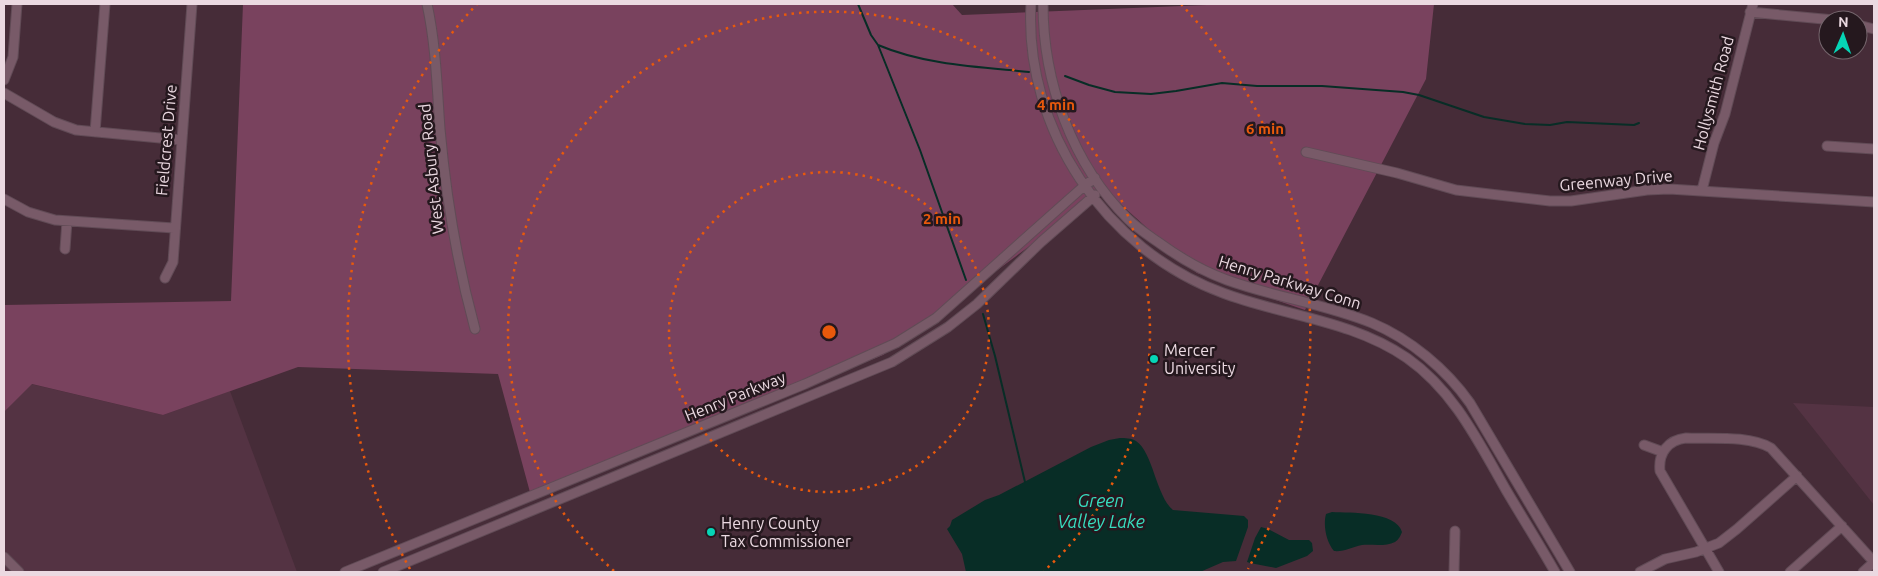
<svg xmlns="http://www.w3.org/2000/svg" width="1878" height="576" viewBox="0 0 1878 576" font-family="Ubuntu,sans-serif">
<rect width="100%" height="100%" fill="#462c38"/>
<!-- built -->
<path fill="#543343" d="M31,384L163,415L230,391L297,572H4V412Z
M1793,403L1874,407V505Z"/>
<!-- green -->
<path fill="#79425e" d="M243,4H952L962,15L1231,4H1434L1426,79L1305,310L1197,273L1105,190L883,355L531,496L498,374L298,367L163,415L32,384L4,412V305L231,301Z"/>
<!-- water -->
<path fill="#082d26" d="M1120,438C1125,438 1131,438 1136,441C1153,452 1156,496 1173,510L1244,516L1248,520V527L1236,561L1223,562L1200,572H966L962,554L947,529L950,526L952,520L985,500L999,495L1091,447L1109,440Z
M1332,512C1350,513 1396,511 1402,532C1400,537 1399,539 1395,542C1385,547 1372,544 1362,545C1352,547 1344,552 1334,551C1326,542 1323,525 1326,514Z
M1261,527L1268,529L1289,540H1309L1312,543L1313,551L1307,556L1276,568L1250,563L1247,562L1255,538Z"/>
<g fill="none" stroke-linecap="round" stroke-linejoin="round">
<!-- stream -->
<path stroke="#082d26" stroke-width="2" d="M858,4L871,35L878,45L920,150L966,280
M878,45C925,65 979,67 1029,72
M1065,76L1089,85L1115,92L1151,94L1176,91L1222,83L1257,86H1322L1403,92L1419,95L1484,117L1525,124L1550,125L1567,122L1634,125L1639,123
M983,314L995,356L1025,482"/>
<!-- minor casing -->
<g stroke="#614b56" stroke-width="11">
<path id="minor" d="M427,4C436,45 437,87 440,129C446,197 457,263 475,329
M1031,4C1024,129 1105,250 1223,293C1284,316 1352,320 1407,358C1454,391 1478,441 1506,490C1522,517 1539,544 1555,572
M1043,4C1043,82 1072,164 1128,219C1137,228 1148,235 1158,242C1180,258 1202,271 1227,280C1274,297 1325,304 1372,323C1410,339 1446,369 1470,403L1570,572
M1750,12L1834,20
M1858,25L1874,29
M4,80L13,57L17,4
M4,93L54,122L76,130L181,140
M95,132L105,4
M1827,146L1874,149
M1306,152L1397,173L1456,190L1550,201H1571L1647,190L1669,189L1874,202
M1702,190L1714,143L1725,114L1753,4
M4,199L28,212L55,220L174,228
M65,249L67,221
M165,278L173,262L192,4
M1644,445L1663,452
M4,557L19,572
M345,572L805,384L896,343L936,318L1084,186L1095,178
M383,572L892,362L948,327L977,304L1041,242L1095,195
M1454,572L1455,531
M1640,572L1665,559L1696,552L1719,543L1737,529L1797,476
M1719,572L1660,471C1658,453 1668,440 1686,438C1711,439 1749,435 1771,448L1874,562
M1790,572L1842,526
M1863,572L1874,562"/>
</g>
<!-- minor -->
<use href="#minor" stroke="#785a68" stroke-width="9"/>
</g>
<!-- distance rings -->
<g fill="none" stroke="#e8590c" stroke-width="2.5" stroke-dasharray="2.5 5">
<circle cx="829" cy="332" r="160"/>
<path d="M614 571A321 321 0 1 1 1044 571"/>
<path d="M410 569A481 481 0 0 1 477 4M1181 4A481 481 0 0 1 1248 569"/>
</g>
<!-- markers -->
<g fill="#06d5b6" stroke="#25181e" stroke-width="2">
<circle cx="1154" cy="359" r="5"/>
<circle cx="711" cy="532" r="5"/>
</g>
<g text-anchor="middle" stroke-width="5" stroke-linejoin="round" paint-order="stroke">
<!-- street labels -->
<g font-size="16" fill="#ebd9e1" stroke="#25181e">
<text transform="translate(1713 93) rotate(-75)" y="6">Hollysmith Road</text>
<text transform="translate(166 140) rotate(-85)" y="6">Fieldcrest Drive</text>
<text transform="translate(431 169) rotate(-96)" y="6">West Asbury Road</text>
<text transform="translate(1616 180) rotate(-5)" y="6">Greenway Drive</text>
<text transform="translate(1290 282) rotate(17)" y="6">Henry Parkway Conn</text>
<text transform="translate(735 396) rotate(-22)" y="6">Henry Parkway</text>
</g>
<!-- poi labels -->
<g font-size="16" fill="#ebd9e1" stroke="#25181e" text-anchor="start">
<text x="1164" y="356">Mercer<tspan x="1164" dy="18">University</tspan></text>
<text x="721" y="529">Henry County<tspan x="721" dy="18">Tax Commissioner</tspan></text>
</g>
<!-- water labels -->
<g font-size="18" font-style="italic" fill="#37ddbf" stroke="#25181e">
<text x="1101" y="507">Green<tspan x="1101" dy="21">Valley Lake</tspan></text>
</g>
</g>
<circle cx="829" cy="332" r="8" fill="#e8590c" stroke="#25181e" stroke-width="2.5"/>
<g font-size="15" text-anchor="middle" font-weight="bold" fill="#e8590c" stroke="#25181e" stroke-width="5" stroke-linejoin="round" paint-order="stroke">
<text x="1056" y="110">4 min</text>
<text x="1265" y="134">6 min</text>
<text x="942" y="224">2 min</text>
</g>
<!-- border -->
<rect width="1878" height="576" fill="none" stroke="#ebd9e1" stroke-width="10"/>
<!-- north arrow -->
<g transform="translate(1843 35) rotate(2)"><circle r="24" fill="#25181e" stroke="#74656c"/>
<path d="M0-4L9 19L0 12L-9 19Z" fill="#06d5b6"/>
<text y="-8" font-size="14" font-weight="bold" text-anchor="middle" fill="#ebd9e1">N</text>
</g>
</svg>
